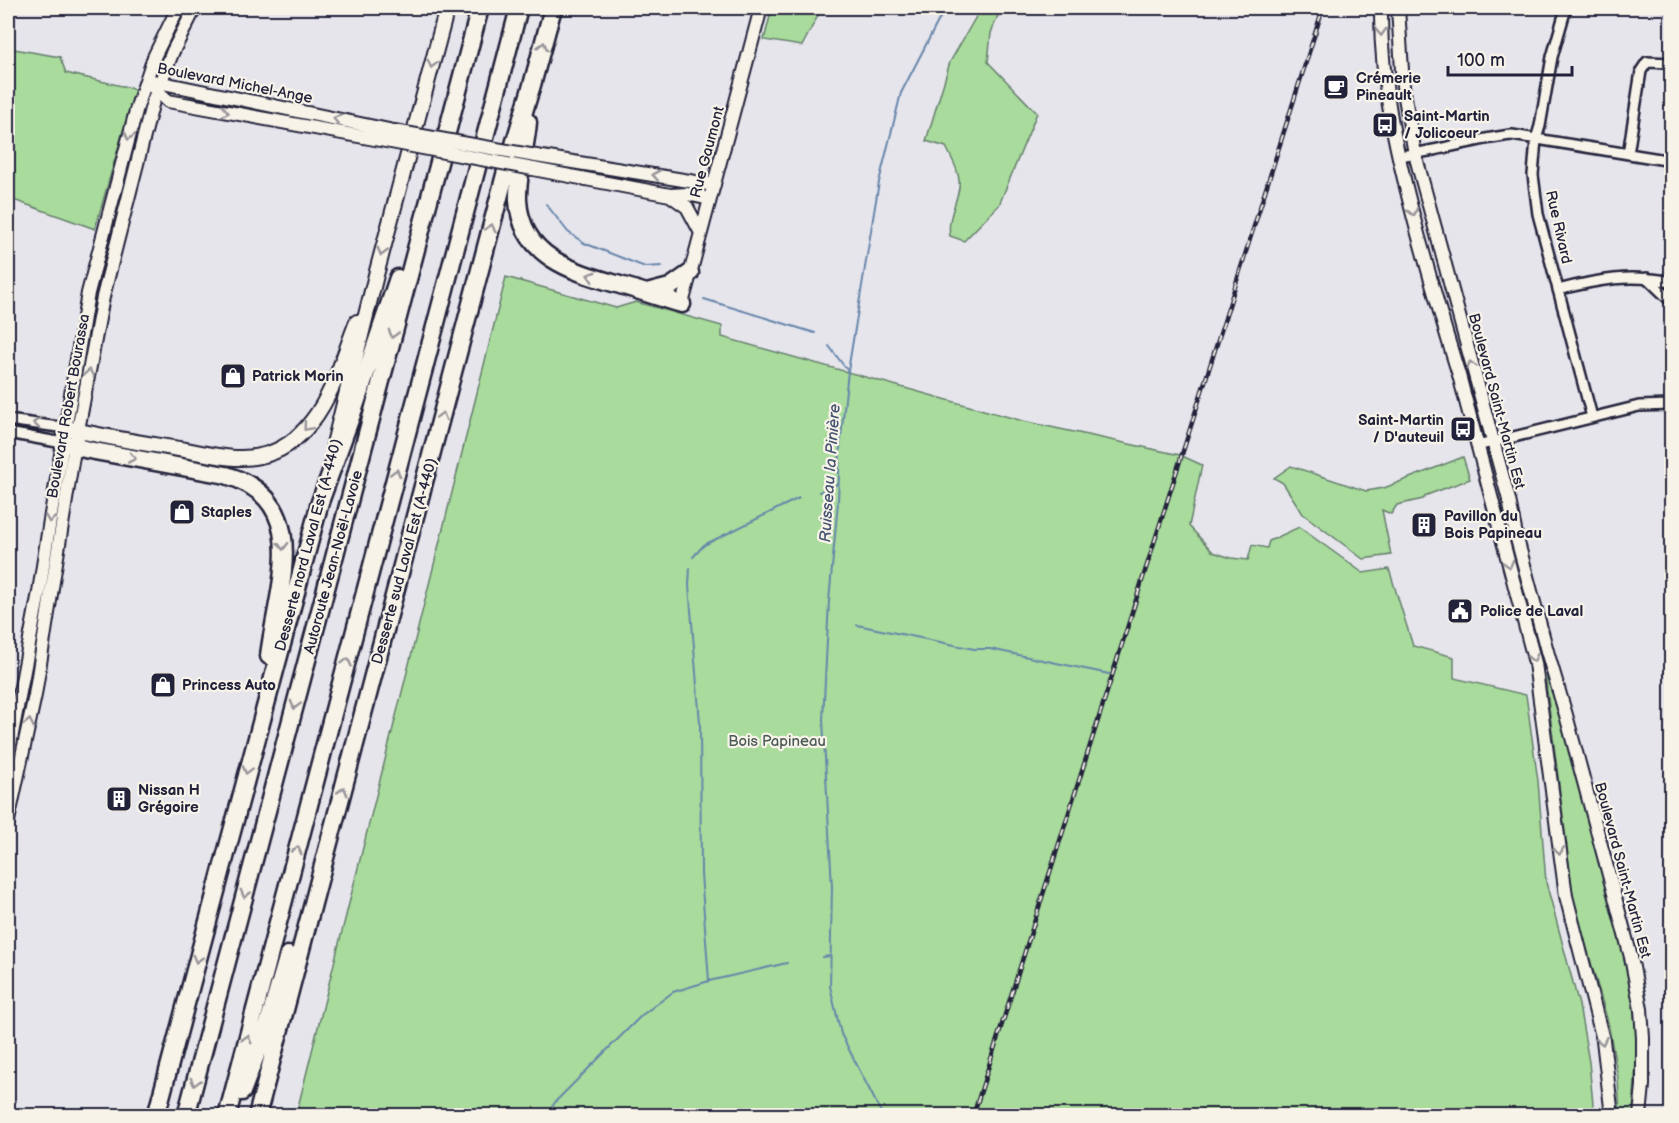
<svg xmlns="http://www.w3.org/2000/svg" width="1679" height="1123" viewBox="0 0 1679 1123" font-family="'Balsamiq Sans',sans-serif">
<rect width="100%" height="100%" fill="#e6e5ec"/>
<filter id="ink" filterUnits="userSpaceOnUse"><feTurbulence type="fractalNoise" baseFrequency=".0167" numOctaves="2"/><feDisplacementMap in="SourceGraphic" scale="12" xChannelSelector="R" yChannelSelector="G"/><feConvolveMatrix kernelMatrix="1 2 1 2 8 2 1 2 1" color-interpolation-filters="sRGB"/></filter>
<g filter="url(#ink)">
<!-- green -->
<path fill="#a8db9c" stroke="#657e6c" stroke-width="1.5" d="M772,8H822L802,46L764,40Z
M981,8H1001L991,33L988,62L1037,113L999,205L964,241L950,236C947,219 956,205 959,188C961,174 952,159 946,147L926,141L950,62Z
M8,48L60,57L66,73L135,89L95,229L8,198Z
M506,277L616,308L636,302L722,326V337L1023,421L1180,455L1202,465L1189,526L1213,552L1231,558L1248,560L1252,545L1267,548L1269,541L1299,527L1363,573L1389,569L1413,646L1454,657V678L1526,695L1538,781L1546,882L1579,1005L1589,1062L1594,1115H296Z
M1463,457L1470,479L1427,495L1423,499L1397,505L1391,514L1382,510L1391,555L1363,559L1303,514L1283,483L1274,478L1291,466L1366,491L1384,488Z
M1545,674L1563,722L1630,981L1637,1041L1633,1115H1620L1618,1078L1608,1022L1574,903Z"/>
<g fill="none" stroke-linecap="round" stroke-linejoin="round">
<!-- stream -->
<path stroke="#6886aa" stroke-width="2" d="M546,204L568,232L584,243L645,267L662,266
M704,299L815,333
M829,346L847,370
M819,492L838,484
M693,557L704,545L799,498
M690,568L689,585L700,723L701,874L709,981
M857,625L974,649H990L1109,674
M823,957L830,956
M546,1116L556,1101L642,1015L673,992L709,981L787,963
M883,1116L841,1034L830,986L832,887L823,720L829,601L838,502L840,447L848,371L879,182L901,93L945,8"/>
<!-- street casing -->
<g stroke="#22223b" stroke-width="14">
<path id="street" d="M1566,8L1552,57L1540,126L1536,139L1533,175L1538,214L1592,417
M1628,154L1641,71L1647,62L1672,63
M1398,156C1436,152 1473,139 1512,135L1672,161
M1647,278L1672,302
M1558,290C1599,279 1630,274 1672,282
M8,420L66,428
M8,433L63,443
M1477,446L1639,406L1672,405"/>
</g>
<!-- secondary casing -->
<g stroke="#22223b" stroke-width="16">
<path id="secondary" d="M1381,8C1380,85 1398,159 1418,234C1431,281 1444,328 1459,375L1535,663L1566,896L1603,1040L1612,1116
M1398,8L1403,86L1415,154L1509,500L1516,535L1547,651L1566,715L1631,957L1641,1009L1643,1038V1085L1640,1116
M153,81L394,131
M153,87L168,101L391,142
M536,156L714,185
M533,169L670,195L687,194L710,199
M670,195L687,207L701,233
M682,304L761,8
M8,755L39,592L50,520L88,293L137,107L154,57L178,8
M8,821L35,695L72,462L103,297L153,101L173,51L195,8"/>
</g>
<!-- primary casing -->
<g stroke="#22223b" stroke-width="18">
<path id="primary" d="M66,428C103,437 141,443 179,449C205,453 234,462 260,456C281,452 299,438 312,421C334,393 344,354 357,322
M334,444L376,275L447,8"/>
</g>
<!-- highway casing -->
<g stroke="#22223b" stroke-width="21">
<path id="highway" d="M528,122C526,148 517,175 518,200C521,258 575,272 620,285C641,291 661,298 682,304
M647,293L670,287L690,273
M63,443L89,450L226,475C315,502 277,588 269,656
M242,1092L268,1024L288,955
M156,1116L320,502L355,406L398,278
M186,1116L480,8
M227,1116L519,8
M257,1116L506,171L532,85L553,8"/>
</g>
<!-- street -->
<use href="#street" stroke="#f7f3e8" stroke-width="9"/>
<!-- secondary -->
<use href="#secondary" stroke="#f7f3e8" stroke-width="12"/>
<!-- primary -->
<use href="#primary" stroke="#f7f3e8" stroke-width="14"/>
<!-- highway -->
<use href="#highway" stroke="#f7f3e8" stroke-width="16"/>
<!-- rail casing -->
<g stroke="#22223b" stroke-width="4.5">
<path id="rail" d="M973,1116L1323,8"/>
</g>
<!-- rail -->
<use href="#rail" stroke="#f7f3e8" stroke-width="2" stroke-dasharray="7" stroke-linecap="butt"/>
<!-- secondary-bridge casing -->
<g stroke="#22223b" stroke-width="16" stroke-linecap="butt">
<path id="secondary-bridge" d="M394,131L536,156
M391,142L533,169"/>
</g>
<!-- secondary-bridge -->
<use href="#secondary-bridge" stroke="#f7f3e8" stroke-width="12"/>
</g>
<!-- one-way arrows -->
<defs><path id="oneway-chevron" d="M-2-3.5L2.5 0L-2 3.5" fill="none" stroke-width="1.6" stroke-linecap="round" stroke-linejoin="round" transform="scale(1.5)"/></defs>
<g stroke="#97959a">
<use href="#oneway-chevron" transform="translate(1381 32) rotate(88)"/>
<use href="#oneway-chevron" transform="translate(543 46) rotate(-75)"/>
<use href="#oneway-chevron" transform="translate(432 64) rotate(105)"/>
<use href="#oneway-chevron" transform="translate(225 112) rotate(11)"/>
<use href="#oneway-chevron" transform="translate(337 119) rotate(-167)"/>
<use href="#oneway-chevron" transform="translate(129 136) rotate(106)"/>
<use href="#oneway-chevron" transform="translate(656 175) rotate(-170)"/>
<use href="#oneway-chevron" transform="translate(1413 212) rotate(75)"/>
<use href="#oneway-chevron" transform="translate(491 228) rotate(-75)"/>
<use href="#oneway-chevron" transform="translate(382 252) rotate(105)"/>
<use href="#oneway-chevron" transform="translate(591 276) rotate(-162)"/>
<use href="#oneway-chevron" transform="translate(393 334) rotate(105)"/>
<use href="#oneway-chevron" transform="translate(1471 365) rotate(-106)"/>
<use href="#oneway-chevron" transform="translate(89 373) rotate(-80)"/>
<use href="#oneway-chevron" transform="translate(442 416) rotate(-75)"/>
<use href="#oneway-chevron" transform="translate(37 423) rotate(-174)"/>
<use href="#oneway-chevron" transform="translate(307 427) rotate(131)"/>
<use href="#oneway-chevron" transform="translate(132 458) rotate(10)"/>
<use href="#oneway-chevron" transform="translate(396 473) rotate(-75)"/>
<use href="#oneway-chevron" transform="translate(50 519) rotate(98)"/>
<use href="#oneway-chevron" transform="translate(283 546) rotate(90)"/>
<use href="#oneway-chevron" transform="translate(1509 564) rotate(75)"/>
<use href="#oneway-chevron" transform="translate(1533 658) rotate(77)"/>
<use href="#oneway-chevron" transform="translate(347 662) rotate(-75)"/>
<use href="#oneway-chevron" transform="translate(295 705) rotate(105)"/>
<use href="#oneway-chevron" transform="translate(29 723) rotate(-79)"/>
<use href="#oneway-chevron" transform="translate(247 770) rotate(105)"/>
<use href="#oneway-chevron" transform="translate(343 791) rotate(-75)"/>
<use href="#oneway-chevron" transform="translate(297 850) rotate(-75)"/>
<use href="#oneway-chevron" transform="translate(1559 851) rotate(82)"/>
<use href="#oneway-chevron" transform="translate(245 894) rotate(105)"/>
<use href="#oneway-chevron" transform="translate(197 959) rotate(105)"/>
<use href="#oneway-chevron" transform="translate(247 1039) rotate(-75)"/>
<use href="#oneway-chevron" transform="translate(1602 1041) rotate(78)"/>
<use href="#oneway-chevron" transform="translate(195 1082) rotate(105)"/>
</g>
</g>
<!-- icons -->
<defs>
<g id="cafe-square" transform="scale(1.35)"><rect x="-9" y="-9" width="18" height="18" rx="4" fill="#22223b" stroke="#f7f3e8"/><path d="M-5.5-4.5H6V0H3Q3 3.5 0 3.5H-2.5Q-5.5 3.5-5.5 0ZM3-3.2v2h1.7v-2ZM-6 4.5H4V6H-6Z" fill="#fff"/></g>
<g id="bus-square" transform="scale(1.35)"><rect x="-9" y="-9" width="18" height="18" rx="4" fill="#22223b" stroke="#f7f3e8"/><path d="M-5-6H5V4H4V6H2V4H-2V6H-4V4H-5ZM-3.5-4V0h7V-4ZM-3.5 1.2v1.5H-2V1.2ZM2 1.2v1.5H3.5V1.2Z" fill="#fff"/></g>
<g id="shop-square" transform="scale(1.35)"><rect x="-9" y="-9" width="18" height="18" rx="4" fill="#22223b" stroke="#f7f3e8"/><path d="M-5-2.5h2.3a2.7 3.5 0 0 1 5.4 0H5L5.5 6h-11ZM-1.5-2.5h3a1.5 2.3 0 0 0-3 0Z" fill="#fff"/></g>
<g id="building-square" transform="scale(1.35)"><rect x="-9" y="-9" width="18" height="18" rx="4" fill="#22223b" stroke="#f7f3e8"/><path d="M-4-6H4V6H1V3H-1V6H-4ZM-2.5-4.3h1.7v1.8h-1.7ZM.8-4.3h1.7v1.8H.8ZM-2.5-1h1.7V.8h-1.7ZM.8-1h1.7V.8H.8Z" fill="#fff"/></g>
<g id="civic-square" transform="scale(1.35)"><rect x="-9" y="-9" width="18" height="18" rx="4" fill="#22223b" stroke="#f7f3e8"/><path d="M-.6-6.5H3V-4.5H.6V-3L4-1V1h2V6H-6V1h2V-1L-.6-3ZM-1.2 2.5V6h2.4V2.5Z" fill="#fff"/></g>
</defs>
<g fill-rule="evenodd">
<use href="#cafe-square" x="1336" y="87"/>
<use href="#bus-square" x="1385" y="125"/>
<use href="#shop-square" x="233" y="376"/>
<use href="#bus-square" x="1463" y="429"/>
<use href="#shop-square" x="182" y="512"/>
<use href="#building-square" x="1424" y="525"/>
<use href="#civic-square" x="1460" y="611"/>
<use href="#shop-square" x="163" y="685"/>
<use href="#building-square" x="119" y="799"/>
</g>
<g text-anchor="middle" stroke-width="4.5" stroke-linejoin="round" paint-order="stroke">
<!-- poi labels -->
<g font-size="15" font-weight="bold" fill="#22223b" stroke="#f7f3e8" text-anchor="start">
<text x="1356" y="83">Crémerie<tspan x="1356" dy="17">Pineault</tspan></text>
<text x="1404" y="121">Saint-Martin<tspan x="1404" dy="17">/ Jolicoeur</tspan></text>
<text x="252" y="381">Patrick Morin</text>
<text x="1444" y="425" text-anchor="end">Saint-Martin<tspan x="1444" dy="17">/ D'auteuil</tspan></text>
<text x="201" y="517">Staples</text>
<text x="1444" y="521">Pavillon du<tspan x="1444" dy="17">Bois Papineau</tspan></text>
<text x="1480" y="616">Police de Laval</text>
<text x="182" y="690">Princess Auto</text>
<text x="138" y="795">Nissan H<tspan x="138" dy="17">Grégoire</tspan></text>
</g>
<!-- street labels -->
<g font-size="15" fill="#22223b" stroke="#f7f3e8">
<text transform="translate(235 83) rotate(11)" y="5">Boulevard Michel-Ange</text>
<text transform="translate(707 152) rotate(-75)" y="5">Rue Gaumont</text>
<text transform="translate(1559 227) rotate(77)" y="5">Rue Rivard</text>
<text transform="translate(1497 401) rotate(75)" y="5">Boulevard Saint-Martin Est</text>
<text transform="translate(68 406) rotate(-80)" y="5">Boulevard Robert Bourassa</text>
<text transform="translate(308 545) rotate(-75)" y="5">Desserte nord Laval Est (A-440)</text>
<text transform="translate(404 561) rotate(-75)" y="5">Desserte sud Laval Est (A-440)</text>
<text transform="translate(333 562) rotate(-75)" y="5">Autoroute Jean-Noël-Lavoie</text>
<text transform="translate(1623 870) rotate(75)" y="5">Boulevard Saint-Martin Est</text>
</g>
<!-- park labels -->
<g font-size="15" fill="#4a5a58" stroke="#f7f3e8">
<text x="777" y="746">Bois Papineau</text>
</g>
<!-- water labels -->
<g font-size="16" font-style="italic" fill="#455472" stroke="#f7f3e8">
<text transform="translate(829 473) rotate(-86)" y="6">Ruisseau la Pinière</text>
</g>
</g>
<!-- margin -->
<rect width="1679" height="1123" fill="none" stroke="#f7f3e8" stroke-width="30"/>
<rect x="15" y="15" width="1649" height="1093" fill="none" stroke="#22223b" stroke-width="2" filter="url(#ink)"/>
<!-- scale -->
<path d="M1448 66v9h124v-9" fill="none" stroke="#22223b" stroke-width="3"/>
<text x="1457" y="66" font-size="18" fill="#22223b" stroke="#f7f3e8" stroke-width="4.5" paint-order="stroke">100 m</text>
</svg>
